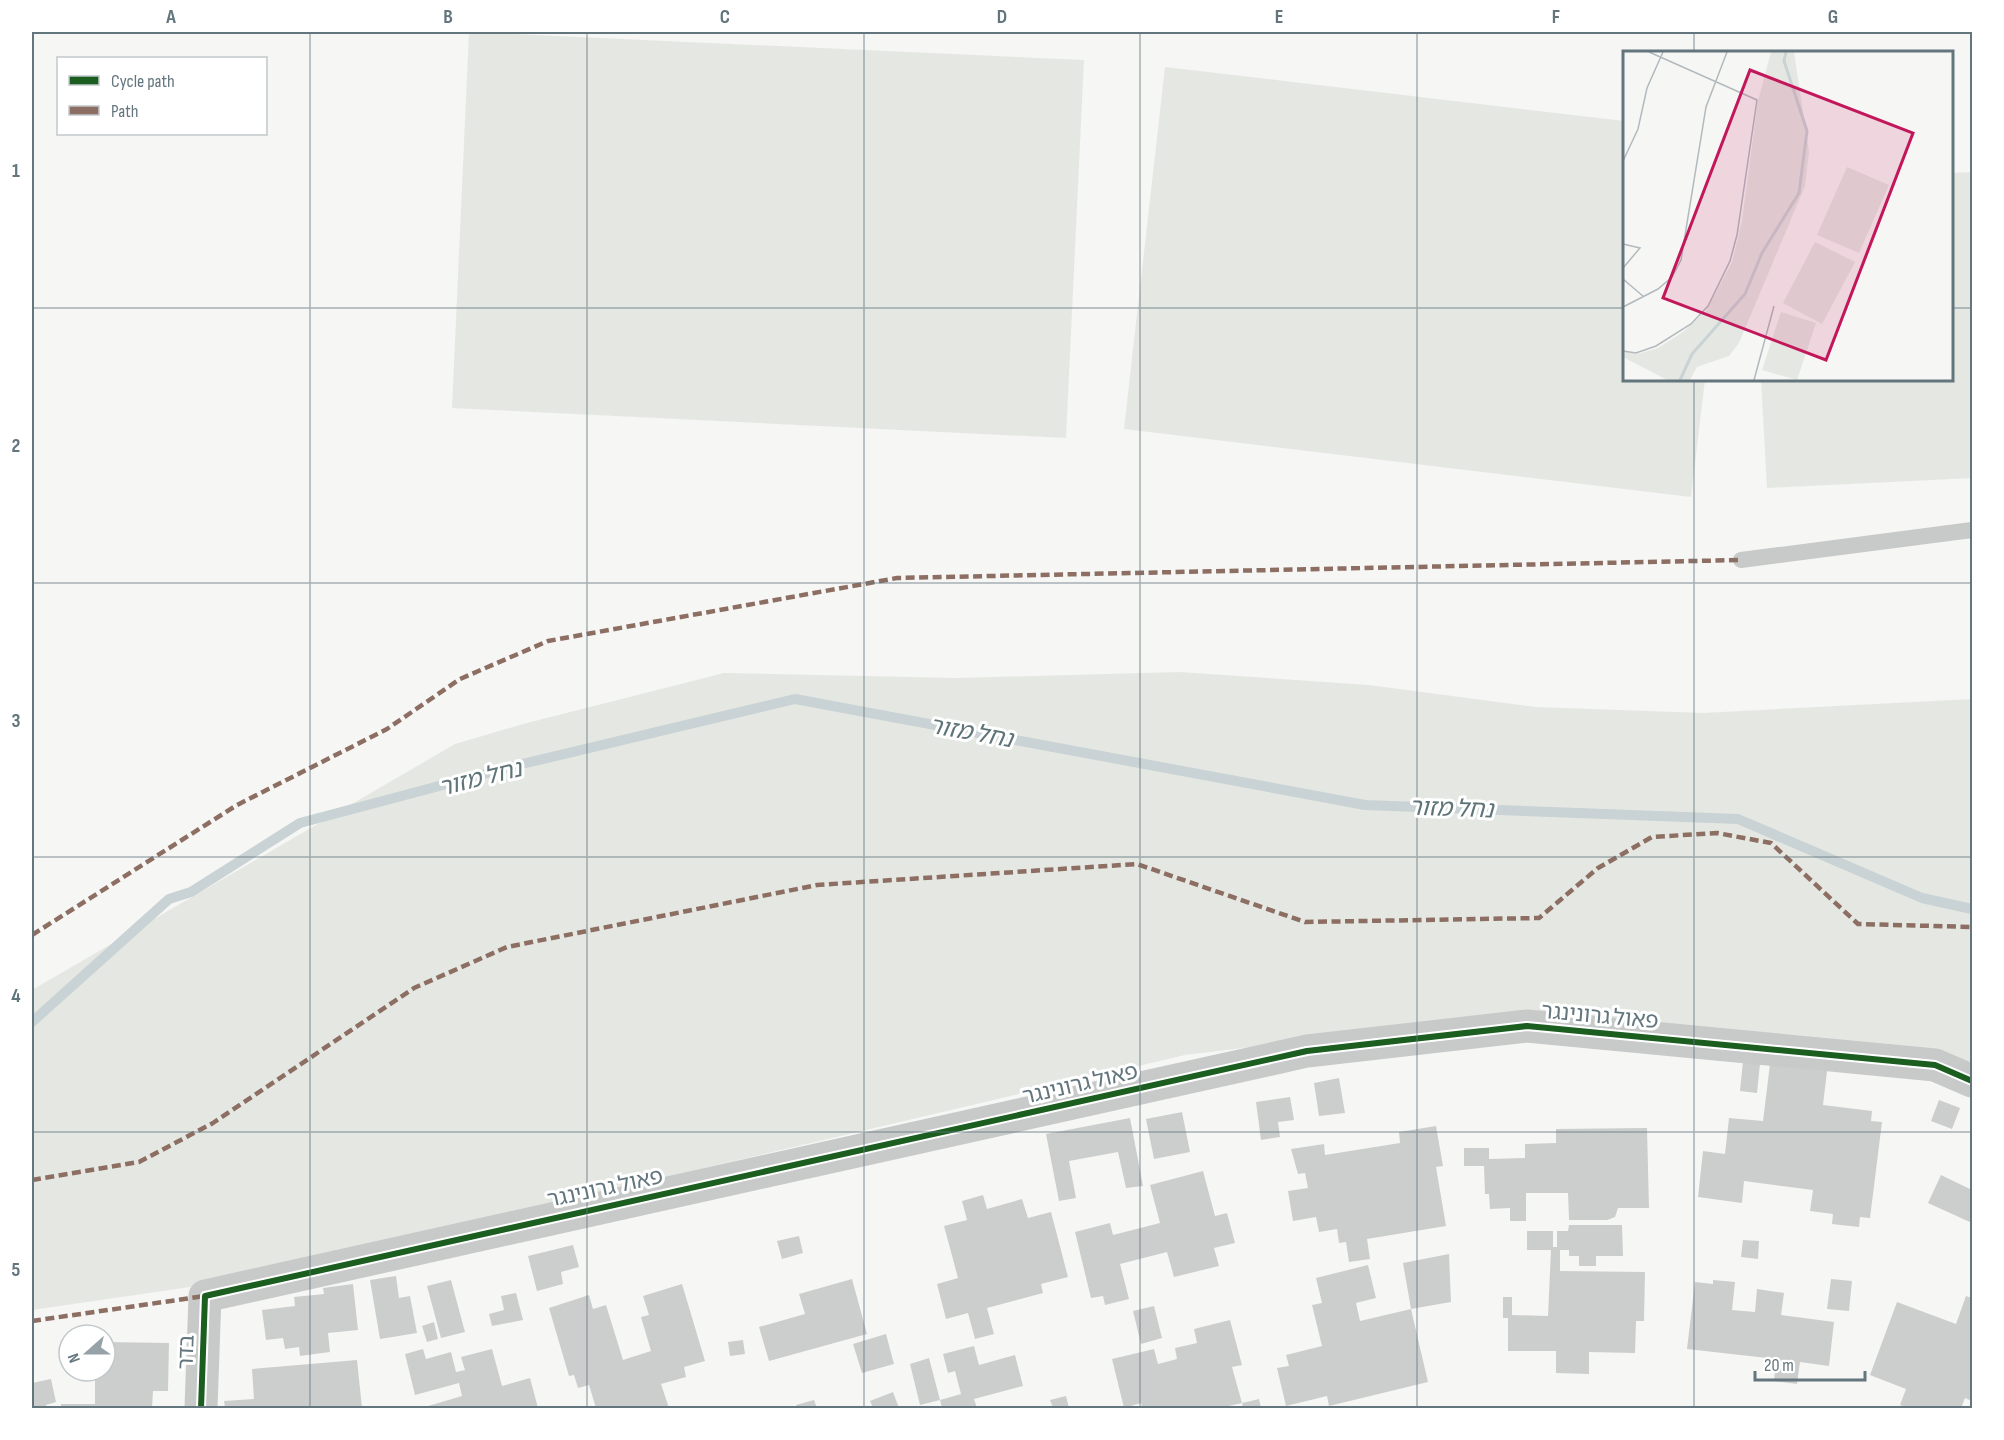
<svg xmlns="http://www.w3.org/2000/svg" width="2004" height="1440" viewBox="0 0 2004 1440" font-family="'Sofia Sans Condensed','Noto Sans Hebrew',sans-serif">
<rect width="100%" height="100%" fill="#f6f6f5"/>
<!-- green -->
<path fill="#e5e8e2" d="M469,32L1084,60L1066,438L452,408Z
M1165,67L1624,121V380H1705L1691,497L1124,429Z
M1972,172V478L1767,488L1761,380H1952V173Z
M1179,672L1369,685L1536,707L1703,713L1972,699V1065L1531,1013L1185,1055L211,1284L32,1310V990L455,744L523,724L724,673L956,678Z"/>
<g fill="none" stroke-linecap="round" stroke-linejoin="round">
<!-- stream -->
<path stroke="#c9d2d4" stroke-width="10" d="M32,1022L169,899L191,892L300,823L522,764L795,699L1365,805L1738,819L1922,898L1972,909"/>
</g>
<!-- building -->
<path fill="#cccece" d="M1743,1061L1760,1064L1757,1093L1740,1091Z
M1770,1064L1827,1071L1823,1105L1872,1111L1871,1121L1882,1122L1870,1218L1860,1217L1859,1227L1832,1224L1833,1214L1810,1211L1813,1190L1744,1181L1742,1203L1698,1197L1703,1151L1725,1154L1729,1118L1763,1121Z
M1339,1078L1345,1113L1319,1116L1314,1083Z
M1290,1097L1294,1120L1278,1122L1280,1137L1261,1140L1256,1102Z
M1939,1100L1960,1108L1952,1129L1931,1121Z
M1182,1112L1190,1152L1154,1159L1146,1119Z
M1130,1118L1143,1186L1126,1188L1118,1152L1069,1161L1076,1198L1059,1201L1046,1134Z
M1436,1126L1443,1166L1436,1167L1446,1226L1367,1239L1370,1259L1349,1262L1346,1242L1339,1243L1337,1229L1319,1232L1316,1217L1293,1221L1288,1191L1308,1188L1305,1173L1298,1174L1291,1149L1324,1144L1325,1155L1400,1143L1399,1132Z
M1647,1128L1649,1208H1618L1615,1217L1607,1220H1569L1568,1193H1526V1221H1510V1208L1490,1209L1489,1194H1485L1484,1166H1464V1148H1489V1159L1525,1158V1144L1556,1143V1129Z
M1203,1171L1215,1216L1227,1213L1235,1243L1214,1248L1219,1266L1174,1277L1167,1252L1120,1264L1129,1299L1105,1305L1103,1296L1091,1298L1075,1232L1110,1223L1113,1235L1160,1223L1150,1185Z
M1941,1175L1972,1190V1223L1928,1203Z
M983,1195L987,1209L1022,1199L1028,1218L1051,1212L1068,1277L1041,1284L1043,1293L987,1308L994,1334L975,1339L968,1313L946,1319L937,1284L958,1278L944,1226L967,1220L962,1201Z
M1569,1225H1622L1623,1256H1596V1266H1579V1256H1569V1250H1560V1271L1645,1272L1644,1321H1636L1635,1353L1589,1352V1374L1556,1373V1351H1508V1318H1503V1297H1512V1315L1548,1316L1551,1250H1527V1231H1553V1247H1557V1231H1568Z
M799,1236L803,1253L782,1259L777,1241Z
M1743,1240L1759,1241L1758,1259L1741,1257Z
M573,1245L579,1267L561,1272L563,1284L537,1291L528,1256Z
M1449,1254L1451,1302L1411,1309L1403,1263Z
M1368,1265L1376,1298L1356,1303L1360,1321L1411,1309L1428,1382L1329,1406L1327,1396L1286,1406L1277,1368L1289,1366L1286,1355L1322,1346L1312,1305L1322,1303L1316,1278Z
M396,1276L399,1298L410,1296L417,1333L380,1339L370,1280Z
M852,1279L867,1334L769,1361L759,1327L805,1314L799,1294Z
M1831,1279L1852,1281L1849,1311L1827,1309Z
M451,1280L465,1332L441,1338L427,1286Z
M1713,1280L1735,1282L1732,1310L1755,1312L1757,1289L1784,1293L1781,1315L1834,1322L1829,1366L1800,1362L1797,1384L1774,1381L1776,1359L1687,1349L1695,1282L1713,1284Z
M353,1284L358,1330L328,1333L330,1352L300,1356L299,1347L285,1349L283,1338L266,1340L262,1310L295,1306L294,1297L324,1294L323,1288Z
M682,1284L705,1361L684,1367L686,1377L661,1384L669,1408H623L622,1406L596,1408L589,1385L578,1388L574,1375L569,1376L549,1308L589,1295L593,1309L606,1305L623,1360L651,1351L641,1317L649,1315L643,1296Z
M516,1293L523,1320L492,1326L489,1314L504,1310L501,1296Z
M1966,1296L1972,1298V1401L1965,1398L1961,1408H1909L1900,1405L1906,1389L1870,1375L1897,1302L1956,1324Z
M1154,1306L1162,1338L1141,1344L1133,1311Z
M1230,1320L1242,1365L1232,1367L1242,1403L1220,1408H1142L1141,1403L1124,1408L1112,1359L1154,1349L1158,1364L1177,1359L1175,1348L1197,1343L1194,1329Z
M434,1322L438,1339L427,1342L422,1326Z
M886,1334L894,1364L862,1373L853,1344Z
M743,1340L745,1354L730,1356L728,1342Z
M105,1342L169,1343L168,1391H153L152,1408H61V1404H95V1375L82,1374L83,1371H105Z
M974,1346L979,1365L1015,1355L1023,1386L974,1399L977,1408H942L940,1400L961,1394L955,1371L948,1373L943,1354Z
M423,1349L426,1359L451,1352L456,1372L465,1370L461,1357L492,1349L502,1386L530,1378L538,1408H429L428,1406L462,1396L459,1383L415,1395L405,1354Z
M929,1358L940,1400L920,1405L910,1364Z
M357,1360L362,1408H225L224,1401L254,1399L252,1369Z
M51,1379L56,1402L46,1405V1408H32V1383Z
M893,1392L899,1408H873L870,1401Z
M1066,1396L1069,1408H1053L1050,1400Z
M1259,1399L1261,1408H1243L1242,1403Z
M814,1400L817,1408H797L796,1405Z"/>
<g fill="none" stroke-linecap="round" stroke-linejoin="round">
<!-- service -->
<path stroke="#c8caca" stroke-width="16" d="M1741,560L1972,530"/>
<!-- minor -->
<path stroke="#c8caca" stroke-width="33" d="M201,1408L205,1296L1307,1051L1527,1026L1935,1065L1972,1081"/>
<!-- quiet -->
<path stroke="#8d6e63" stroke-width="4.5" stroke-dasharray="9 4.5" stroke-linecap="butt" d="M32,935L237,805L387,729L460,679L548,641L897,578L1741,560
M32,1180L139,1162L213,1123L414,988L507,947L817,885L1137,864L1305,922L1539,918L1598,868L1652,837L1717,833L1771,843L1858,924L1972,927
M32,1321L205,1296"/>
<!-- cycleway casing -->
<g stroke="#fff" stroke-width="10">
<path id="cycleway" d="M201,1408L205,1296L1307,1051L1527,1026L1935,1065L1972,1081"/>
</g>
<!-- cycleway -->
<use href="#cycleway" stroke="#1b5e20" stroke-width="6"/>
</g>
<!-- grid -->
<path fill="none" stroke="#63757d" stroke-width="1.5" stroke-opacity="0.55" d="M310,32V1408M587,32V1408M864,32V1408M1140,32V1408M1417,32V1408M1694,32V52M32,308H1624M1952,308H1972M1694,380V1408M32,583H1972M32,857H1972M32,1132H1972"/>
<g text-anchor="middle" stroke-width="6" stroke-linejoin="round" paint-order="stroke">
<!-- street labels -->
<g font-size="22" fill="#63757d" stroke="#fff">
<text transform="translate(1600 1015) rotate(5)" y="8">פאול גרונינגר</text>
<text transform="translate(1080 1083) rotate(-13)" y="8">פאול גרונינגר</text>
<text transform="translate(605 1187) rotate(-12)" y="8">פאול גרונינגר</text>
<text transform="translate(185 1352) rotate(-88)" y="8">בדר</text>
</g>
<!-- water labels -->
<g font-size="24" font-style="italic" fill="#5e7478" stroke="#fff">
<text transform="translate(971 732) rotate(10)" y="8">נחל מזור</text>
<text transform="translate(480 778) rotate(-14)" y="8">נחל מזור</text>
<text transform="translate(1451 808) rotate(2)" y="8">נחל מזור</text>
</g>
</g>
<!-- overview -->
<g transform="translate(1623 51)">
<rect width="330" height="330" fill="#f6f6f5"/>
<path d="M148,1H171L186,101L182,135L116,292L106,305L74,316L67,329H44L0,306V300L14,303L35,297L60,281L83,260L109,211L119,170L135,50ZM224,116L266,134L236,202L194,184ZM192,191L232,211L199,273L160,252ZM158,261L193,272L174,329L139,319Z" fill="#e5e8e2"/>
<path fill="none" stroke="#c9d2d4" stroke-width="3" d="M57,329L69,303L122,243L139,202L176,142L184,80L161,10L163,1"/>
<path fill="none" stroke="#b2babe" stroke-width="1.5" d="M0,110L15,78L24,37L40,1M0,217L17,197L0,193M0,228L21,246M0,256L35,238L49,226L58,209L83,56L104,1M0,300L13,302L33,295L68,273L85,255L107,210L114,184L134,49L26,1M131,329L151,255"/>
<path fill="#c2185b" fill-opacity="0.15" stroke="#c2185b" stroke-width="3" d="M127,19L290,82L203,309L40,247Z"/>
<rect width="330" height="330" fill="none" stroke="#63757d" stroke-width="3"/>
</g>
<!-- border -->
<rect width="2004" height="1440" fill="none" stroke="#ffffff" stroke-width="66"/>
<!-- legend -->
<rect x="57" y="57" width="210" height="78" fill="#ffffff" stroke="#c1c8cb" stroke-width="1.5"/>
<rect x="69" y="76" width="30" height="9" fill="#1b5e20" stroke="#c1c8cb" stroke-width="1.5"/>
<text x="111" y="87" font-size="18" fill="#63757d">Cycle path</text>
<rect x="69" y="106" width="30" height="9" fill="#8d6e63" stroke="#c1c8cb" stroke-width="1.5"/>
<text x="111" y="117" font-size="18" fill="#63757d">Path</text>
<!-- north arrow -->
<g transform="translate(87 1353) rotate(249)"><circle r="28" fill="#ffffff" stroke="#c1c8cb" stroke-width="1.5"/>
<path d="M0-4.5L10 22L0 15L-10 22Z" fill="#96a2a7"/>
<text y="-9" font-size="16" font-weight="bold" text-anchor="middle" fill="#63757d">N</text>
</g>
<!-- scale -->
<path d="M1755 1371v9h110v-9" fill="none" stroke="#63757d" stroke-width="3"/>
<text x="1764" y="1371" font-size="18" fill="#63757d" stroke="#ffffff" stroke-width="4.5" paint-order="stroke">20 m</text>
<rect x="33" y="33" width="1938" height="1374" fill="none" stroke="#63757d" stroke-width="2"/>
<g font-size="20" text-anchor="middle" font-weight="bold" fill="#63757d">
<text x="171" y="23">A</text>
<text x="448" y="23">B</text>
<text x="725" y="23">C</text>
<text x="1002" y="23">D</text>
<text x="1279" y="23">E</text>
<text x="1556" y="23">F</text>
<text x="1833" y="23">G</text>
<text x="16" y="177">1</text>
<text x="16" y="452">2</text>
<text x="16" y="727">3</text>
<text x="16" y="1002">4</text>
<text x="16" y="1276">5</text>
</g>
</svg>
